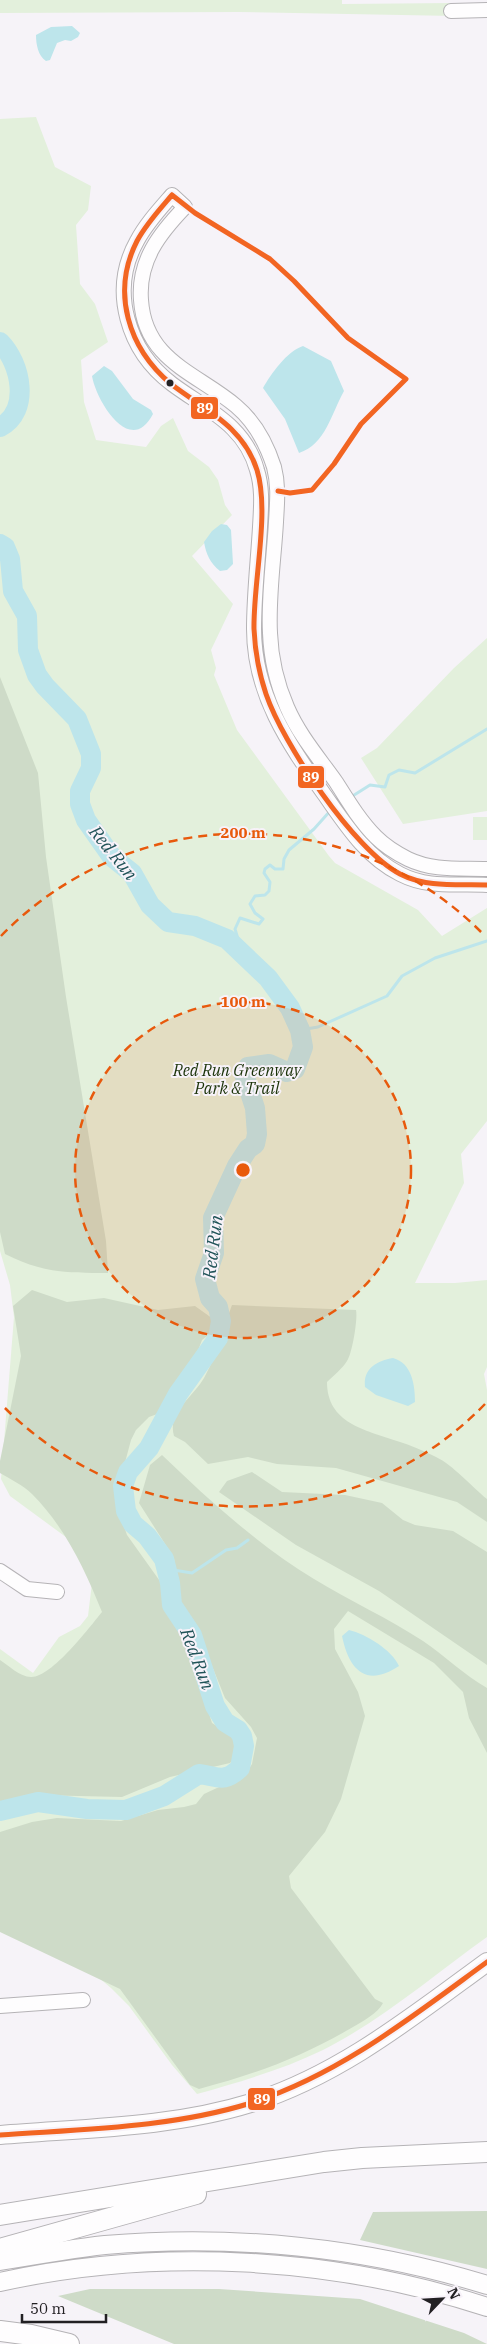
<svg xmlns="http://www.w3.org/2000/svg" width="487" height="2344" viewBox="0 0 487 2344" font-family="'IBM Plex Serif',serif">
<rect width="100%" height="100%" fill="#f6f3f8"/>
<!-- green -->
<path fill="#e3f0dc" d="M0,0H342V4L453,3L455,16L238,12L0,13Z
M36,117L55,167L91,186L88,210L76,225L80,284L95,304L108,342L81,360L84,402L96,440L146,447L161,426L173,418L188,451L209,467L218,480L225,505L232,515L192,556L233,604L211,650L216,668L214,675L237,730L329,856L335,863L418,910L442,936L487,908V1121L461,1154L464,1183L415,1283H455L487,1280V1367L484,1374L487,1390V1937C434,1975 382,2020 323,2050C284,2069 240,2082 197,2094L172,2065L129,2006L111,1988L86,1967L0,1931V1649L33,1673L59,1637L80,1626L88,1616L94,1566L74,1543L10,1496L1,1479L14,1317L10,1285L0,1251V119Z
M487,638V811L403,824L361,758L377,748L454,668Z
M473,817H487V840H473Z"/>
<!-- forest -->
<path fill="#cedbc8" d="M0,677L38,773L46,857L66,997L106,1241L108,1273C68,1273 42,1273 5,1254L0,1232Z
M32,1290L67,1302L104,1298L158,1310L195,1306L216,1321L211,1333L202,1340L193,1364L160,1413L149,1417L136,1430L131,1440L115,1500L127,1535L162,1584L164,1596L190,1654L212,1723L239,1740V1752L230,1763L170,1777L122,1797L35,1795L0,1804V1660C8,1665 20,1677 31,1677C51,1678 89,1628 102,1612C85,1570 65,1527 32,1494C23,1485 10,1479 0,1473V1461L21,1356L13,1306Z
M232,1305L356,1310C358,1319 352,1354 347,1361C342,1369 334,1375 327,1382C327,1423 365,1430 397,1441C410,1445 424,1451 436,1457C453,1465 472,1487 487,1499V1522L457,1502L336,1468L277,1464L248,1457L208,1464L185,1442L174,1436C167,1413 193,1397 204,1378C211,1365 215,1353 227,1342L228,1316Z
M162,1455C210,1501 258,1545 314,1579C350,1601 388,1618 423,1641C445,1656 464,1675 487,1688V1753L469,1718L463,1692L434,1663L348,1611L334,1629L335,1649L358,1692L365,1716L341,1799L325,1832L289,1876L291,1888L375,1999L383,2003C378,2013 363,2021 353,2027C302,2057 256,2074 199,2089L190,2085L120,1989L0,1932V1832L32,1822L57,1818L121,1821L158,1810L184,1807L196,1804L204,1794L245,1775L252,1764L257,1738L251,1727L225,1698L196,1627L177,1597L174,1558L139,1503L150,1465Z
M252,1472L282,1492L345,1495L382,1503L403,1520L415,1525L453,1531L487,1552V1665L379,1591L296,1545L219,1492L227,1481Z
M487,2211V2269L360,2240L373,2212Z
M90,2289H219L360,2299L464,2333L487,2344H174L58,2296Z"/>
<!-- water -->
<path fill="#bde5eb" d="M72,26L80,33L78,37L71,41L65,40L57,43L50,60L46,61C38,56 36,44 36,35L51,27Z
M303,346L331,361L344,391C331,414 326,444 299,453L285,419L263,388C271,374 287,351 303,346Z
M104,366L112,371L133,399L151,410L153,414C130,458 96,400 92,376Z
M221,524L227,525L231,530L233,564L227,570L220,571C210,563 206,554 204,542L212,531Z
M393,1358C412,1363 415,1385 415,1402L408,1406L376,1395L365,1387C363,1369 376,1361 393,1358Z
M349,1630C366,1634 392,1650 399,1666C366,1688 349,1670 342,1636Z"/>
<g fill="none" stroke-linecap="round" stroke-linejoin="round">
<!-- stream -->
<path stroke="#bde5eb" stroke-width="3" d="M351,797L370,785L385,787L389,775L399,770L415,773L487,729
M233,944L238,939L235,929L240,918L259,924L263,919L255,913L250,904L255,896L265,895L269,891L270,882L264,873L265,869L270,865L275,869H283L284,859L289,850L314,829L331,810
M300,1030L318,1027L387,996L402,976L435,958L487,941
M167,1569L192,1573L226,1550L237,1548L248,1540"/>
<!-- river -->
<path stroke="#bde5eb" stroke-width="20" d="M0,342C21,363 31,411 0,427
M0,544L5,547L10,559L13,591L27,616L28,650L37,675L45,686L77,719L91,754V768L80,791V804L86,820L112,857L132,873L150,905L168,922L195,926L227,939L268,978L290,1008L300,1030L303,1047L295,1069L287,1072L269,1064L248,1067L244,1074L255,1108L257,1134L255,1144L248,1149L237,1166L213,1218L214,1253L205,1279L210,1298L218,1307L221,1321L218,1338L178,1394L149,1448L128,1472L123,1486L126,1511L133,1524L147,1536L164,1559L170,1583L172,1605L192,1635L215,1706L225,1722L238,1730L242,1736L244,1746L240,1768C223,1784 218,1776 199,1774L164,1796L126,1810L87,1809L38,1802L0,1811"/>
<!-- minor casing -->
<g stroke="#b5b3b6" stroke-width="16">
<path id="minor" d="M451,11L487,10
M487,869C459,868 433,871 408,859C396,853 385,846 376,837C360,821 348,801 336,782C319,758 299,735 287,707C277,684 271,658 270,633C268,597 274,558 276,522C277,503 279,486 274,467C267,445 255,422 236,406C197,373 145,361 141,300C138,261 159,234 185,207L172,195C159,210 146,224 137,241C109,291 128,351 172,384C207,410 245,425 257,470C263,489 261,508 260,527C258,561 254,595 254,629C254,694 288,743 324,794C346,825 365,856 400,874C429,889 456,883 487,885
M0,1571L27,1589L57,1592
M0,2006L83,2000"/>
</g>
<!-- major casing -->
<g stroke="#b5b3b6" stroke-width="20">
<path id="major" d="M0,2135C83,2128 170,2128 251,2103C340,2075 413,2016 487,1962
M0,2261C35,2255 70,2249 105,2245C232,2234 365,2247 487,2285
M0,2282C158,2247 334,2257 487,2307"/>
</g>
<!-- highway casing -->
<g stroke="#b5b3b6" stroke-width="22">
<path id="highway" d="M0,2215L324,2162L362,2158L487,2152
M0,2249L196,2194
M0,2331L31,2335L69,2344"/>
</g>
<!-- minor -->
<use href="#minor" stroke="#fefdfe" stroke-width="14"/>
<!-- major -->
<use href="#major" stroke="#fefdfe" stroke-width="18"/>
<!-- highway -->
<use href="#highway" stroke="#fefdfe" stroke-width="20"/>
<!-- bus-1 casing -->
<g stroke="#f7f2f9" stroke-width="9">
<path id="bus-1" d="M172,195C160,209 146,224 137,241C111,292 128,348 171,384C205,410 243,426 257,470C270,512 253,583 254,629C255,652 259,673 266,694C283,744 354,850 400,874C427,888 458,884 487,885
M172,195L195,213L270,259L294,281L348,338L406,379L361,424L334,464L312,490L290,493L278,491
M0,2135C84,2129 170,2128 251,2103C339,2075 413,2016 487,1962"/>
</g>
<!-- bus-1 -->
<use href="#bus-1" stroke="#f26522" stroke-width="5"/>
</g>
<!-- distance rings -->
<circle cx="243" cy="1170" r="168" fill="#e8590c" fill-opacity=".12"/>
<g fill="none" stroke="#e8590c" stroke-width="2.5" stroke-dasharray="9 6">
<circle cx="243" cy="1170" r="168"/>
<path d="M485 1404A337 337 0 0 1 1 1404M1 936A337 337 0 0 1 485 936"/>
</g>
<!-- markers -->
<circle fill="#222023" stroke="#f7f2f9" stroke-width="2" cx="170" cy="383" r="4.5"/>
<g text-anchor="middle" stroke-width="4" stroke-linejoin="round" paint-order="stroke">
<!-- park labels -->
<g font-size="16" font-style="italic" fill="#1b3309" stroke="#f7f2f9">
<text x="237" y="1076">Red Run Greenway<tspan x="237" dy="18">Park &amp; Trail</tspan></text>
</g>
<!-- water labels -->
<g font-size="18" font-style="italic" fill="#205358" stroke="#f7f2f9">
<text transform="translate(113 853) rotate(51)" y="6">Red Run</text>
<text transform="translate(213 1247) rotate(-83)" y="6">Red Run</text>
<text transform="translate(197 1659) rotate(69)" y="6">Red Run</text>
</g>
</g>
<circle cx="243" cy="1170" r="8" fill="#e8590c" stroke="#f7f2f9" stroke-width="2.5"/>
<g font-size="15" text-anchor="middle" font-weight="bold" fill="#e8590c" stroke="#f7f2f9" stroke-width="4" stroke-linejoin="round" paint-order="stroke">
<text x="243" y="838">200 m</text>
<text x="243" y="1007">100 m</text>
</g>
<g stroke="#f7f2f9" stroke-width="2">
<rect x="190" y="396" width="29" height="24" rx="5" fill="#f26522"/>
<rect x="297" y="765" width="28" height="24" rx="5" fill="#f26522"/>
<rect x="247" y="2087" width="29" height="24" rx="5" fill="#f26522"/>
</g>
<g font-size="14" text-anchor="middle" font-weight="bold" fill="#fff">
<text x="205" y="413">89</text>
<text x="311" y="782">89</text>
<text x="262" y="2104">89</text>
</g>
<!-- north arrow -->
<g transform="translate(442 2299) rotate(65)" stroke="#f7f2f9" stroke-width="4" paint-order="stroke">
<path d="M0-4L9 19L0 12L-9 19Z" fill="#222023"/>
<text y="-8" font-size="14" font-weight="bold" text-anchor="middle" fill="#222023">N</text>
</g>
<!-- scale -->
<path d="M22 2314v8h84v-8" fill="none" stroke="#222023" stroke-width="2.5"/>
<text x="30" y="2314" font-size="15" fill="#222023" stroke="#f7f2f9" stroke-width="4" paint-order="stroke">50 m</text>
</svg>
